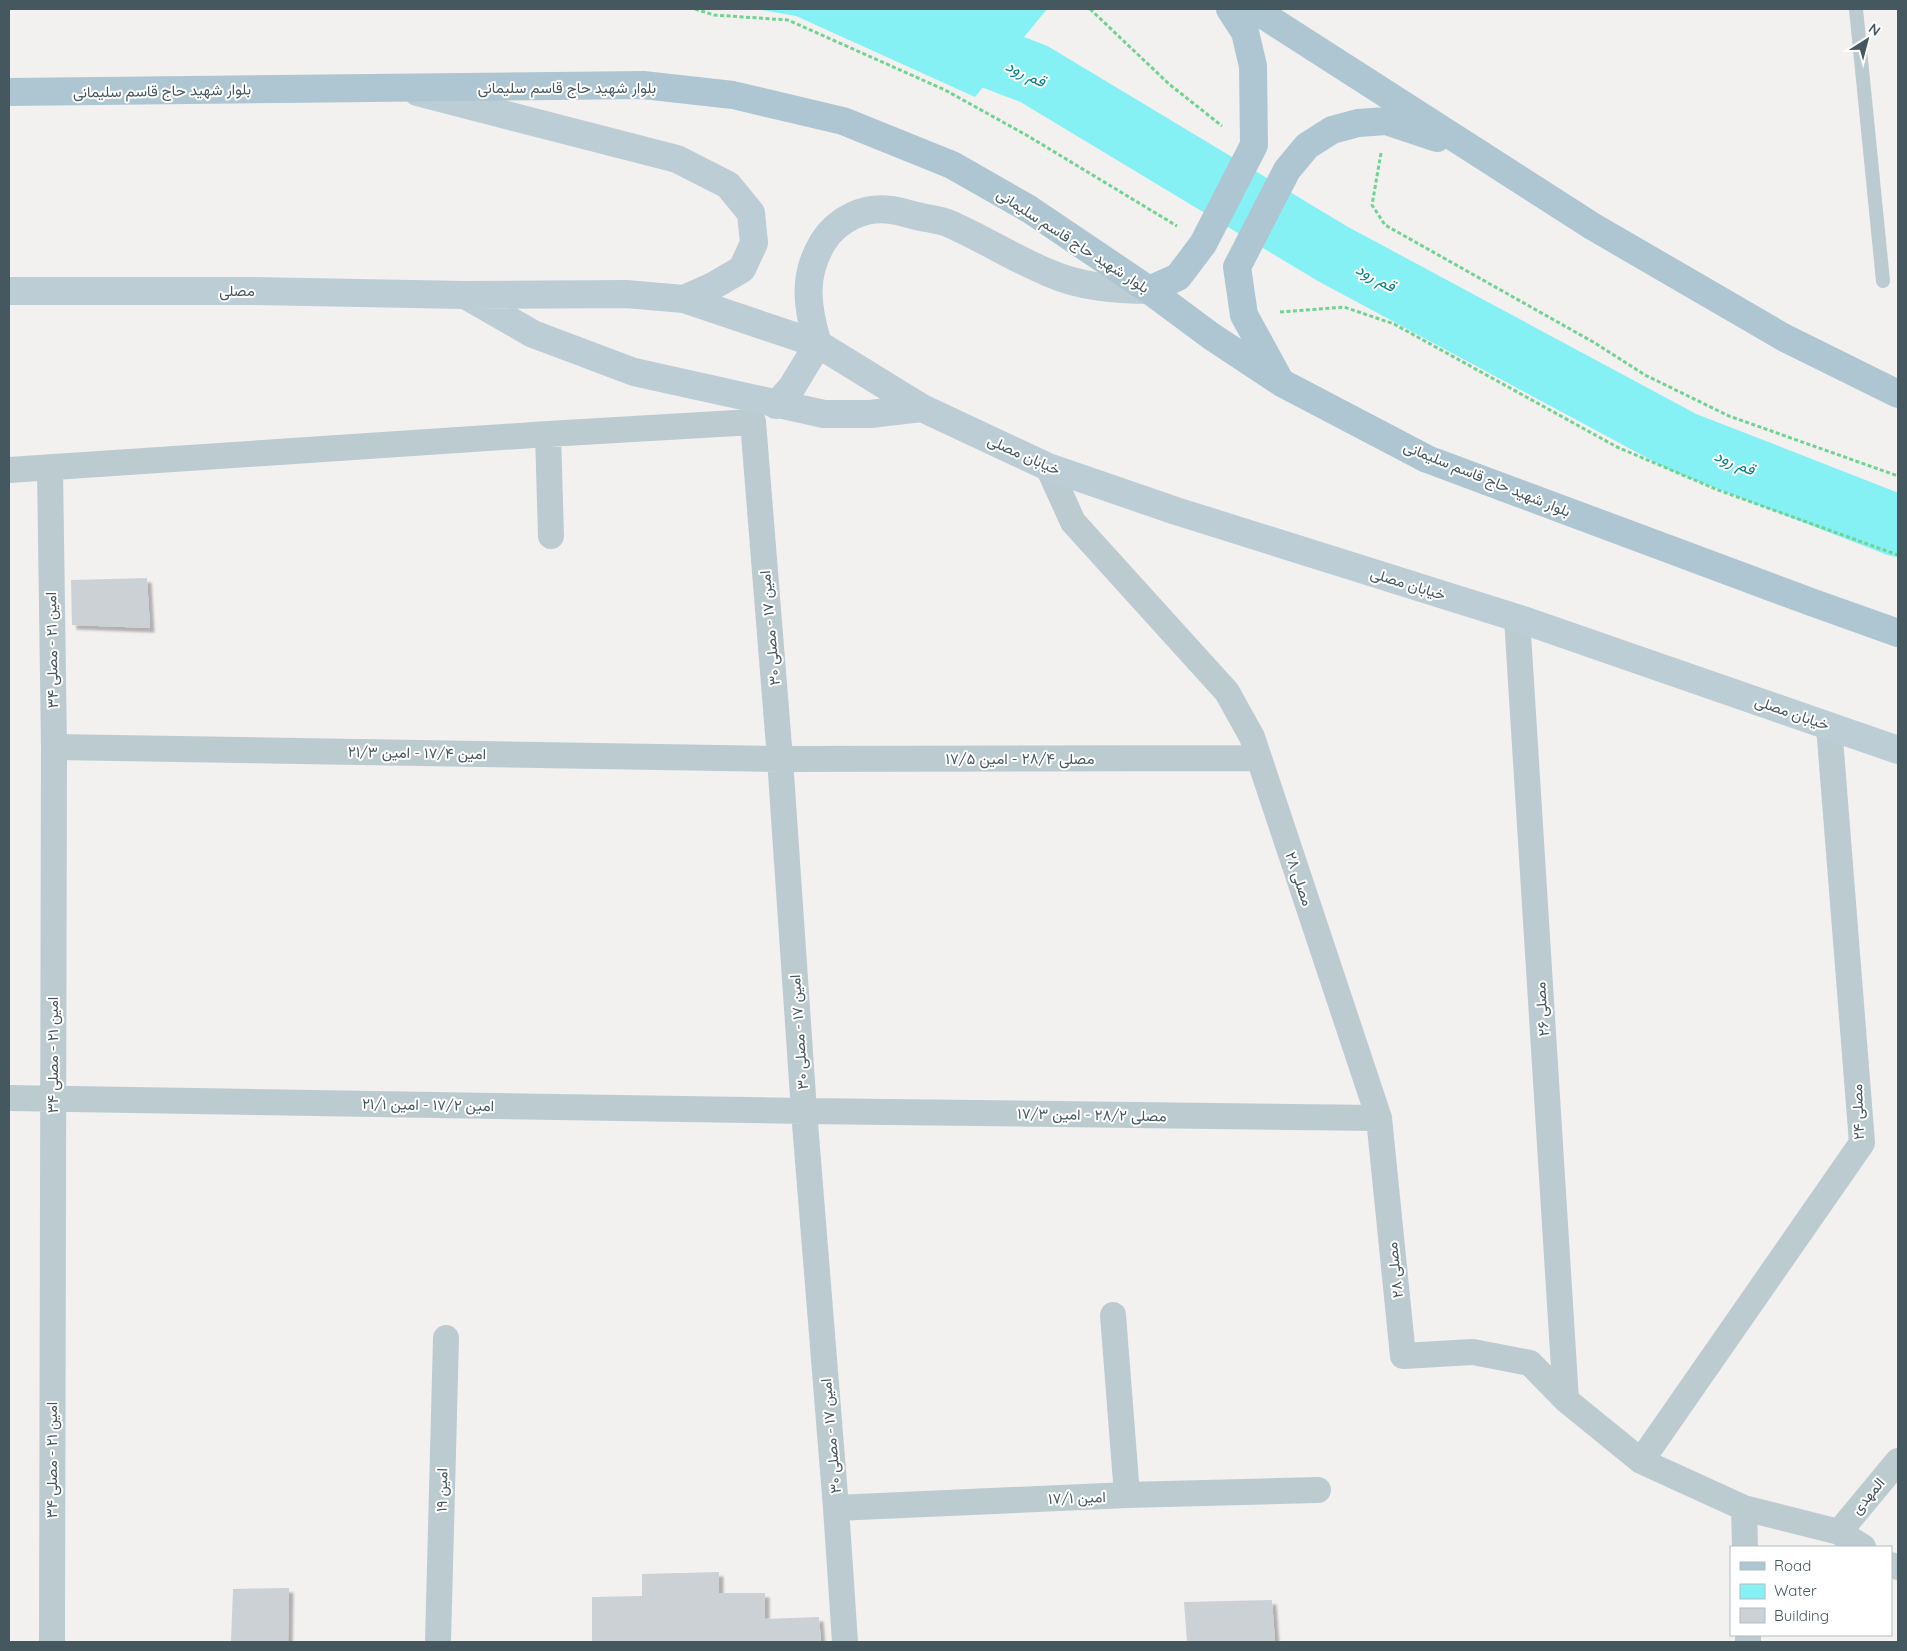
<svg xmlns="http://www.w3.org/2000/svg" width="1907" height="1651" viewBox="0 0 1907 1651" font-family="Quicksand,Vazirmatn,sans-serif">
<defs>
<filter id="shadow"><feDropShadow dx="4.5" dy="4.5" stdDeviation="1" flood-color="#0004"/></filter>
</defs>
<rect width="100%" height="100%" fill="#f3f0f0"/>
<!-- water -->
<path fill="#85f1f4" d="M756,9H1047L975,97L796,16Z"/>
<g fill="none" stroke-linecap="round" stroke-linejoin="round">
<!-- river -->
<path stroke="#85f1f4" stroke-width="62" d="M863,9L1034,74L1333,254L1683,442L1898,526"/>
</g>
<!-- building -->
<path fill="#cbd1d5" filter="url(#shadow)" d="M147,578L150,628L72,625L71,580Z
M719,1572V1593H765V1619L819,1617L821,1642H592V1597L642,1596V1574Z
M289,1588L288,1642H231L233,1589Z
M1272,1600L1275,1642H1187L1184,1602Z"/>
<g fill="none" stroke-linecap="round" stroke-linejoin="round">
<!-- path -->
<path stroke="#70d490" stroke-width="3" stroke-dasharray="4 2.5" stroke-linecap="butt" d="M695,9L714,15L788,20L945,90L1028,136L1177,226
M1090,9L1169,84L1222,126
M1381,153L1372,205L1385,225L1595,343L1645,375L1729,416L1898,476
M1280,312L1344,307L1394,324L1617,447L1718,490L1898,555"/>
<!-- service -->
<path stroke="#bccbd0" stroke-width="14" d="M1856,9L1883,281"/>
<!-- minor -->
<path stroke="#bccbd0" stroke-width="26" d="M548,434L551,536
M1048,467L1073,522L1227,692L1252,737L1379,1118L1403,1356L1473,1352L1530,1363L1566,1400L1641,1461L1744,1508L1839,1532L1863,1547
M50,468L54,747L52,1642
M9,470L548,434L753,422L780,759L804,1111L836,1508L845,1642
M1517,618L1566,1400
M54,747L780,759L1259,758
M9,1098L804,1111L1379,1118
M1113,1315L1127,1495
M1641,1461L1862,1143L1829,726
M836,1508L1127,1495L1318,1490
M1744,1508L1745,1547
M1839,1532L1898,1461
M1891,1565L1898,1567
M1748,1635V1642
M438,1642L446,1338"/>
<!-- secondary -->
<path stroke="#bccdd5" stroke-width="28" d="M417,92L677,159L728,185L751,213L754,243L742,269L713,286L684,299
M9,291H253L465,295L626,294L684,299L818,344L922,408L1048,467L1176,511L1517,618L1898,750
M467,296L533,334L634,372L824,414H870L922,408
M776,405L792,387L818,344C807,308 802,276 823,242C837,219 865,206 891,210C901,211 911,215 921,217C930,219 941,220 950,224C984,239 1015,259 1049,273C1081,287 1115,290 1149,290"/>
<!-- primary -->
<path stroke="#adc6d1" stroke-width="28" d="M1254,9L1592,226L1783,337L1898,394
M9,92L643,85L733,95L843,121L952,165L1029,209L1149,290L1211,336L1282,383L1427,459L1811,602L1898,633
M1149,290L1178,277L1203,244L1254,145L1253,66L1245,32L1230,9
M1279,379L1244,315L1237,267L1287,170L1307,146L1332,130L1358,123L1386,121L1437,138"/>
</g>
<g text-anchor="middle" stroke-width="4" stroke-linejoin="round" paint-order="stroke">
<!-- street labels -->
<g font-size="15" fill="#46585f" stroke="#fff">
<text x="567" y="93">بلوار شهید حاج قاسم سلیمانی</text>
<text transform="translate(162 91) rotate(-1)" y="5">بلوار شهید حاج قاسم سلیمانی</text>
<text transform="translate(1073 241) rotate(33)" y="5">بلوار شهید حاج قاسم سلیمانی</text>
<text x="237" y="296">مصلی</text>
<text transform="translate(1024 455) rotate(24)" y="5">خیابان مصلی</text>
<text transform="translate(1487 479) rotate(22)" y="5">بلوار شهید حاج قاسم سلیمانی</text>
<text transform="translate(1408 584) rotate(17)" y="5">خیابان مصلی</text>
<text transform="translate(770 628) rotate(-95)" y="5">امین ۱۷ - مصلی ۳۰</text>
<text transform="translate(52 650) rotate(-91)" y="5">امین ۲۱ - مصلی ۳۴</text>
<text transform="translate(1792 713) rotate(19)" y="5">خیابان مصلی</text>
<text transform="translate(417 753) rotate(1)" y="5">امین ۱۷/۴ - امین ۲۱/۳</text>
<text x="1020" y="764">مصلی ۲۸/۴ - امین ۱۷/۵</text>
<text transform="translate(1299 879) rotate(71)" y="5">مصلی ۲۸</text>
<text transform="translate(1542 1009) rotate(-94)" y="5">مصلی ۲۶</text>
<text transform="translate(799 1032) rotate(-94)" y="5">امین ۱۷ - مصلی ۳۰</text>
<text transform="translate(53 1055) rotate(-90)" y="5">امین ۲۱ - مصلی ۳۴</text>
<text transform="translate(428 1105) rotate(1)" y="5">امین ۱۷/۲ - امین ۲۱/۱</text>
<text transform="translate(1858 1112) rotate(-92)" y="5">مصلی ۲۴</text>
<text transform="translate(1092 1115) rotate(1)" y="5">مصلی ۲۸/۲ - امین ۱۷/۳</text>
<text transform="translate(1395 1270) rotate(-96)" y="5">مصلی ۲۸</text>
<text transform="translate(831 1436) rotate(-95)" y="5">امین ۱۷ - مصلی ۳۰</text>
<text transform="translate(52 1460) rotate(-90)" y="5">امین ۲۱ - مصلی ۳۴</text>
<text transform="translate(442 1490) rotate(-89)" y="5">امین ۱۹</text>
<text transform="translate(1868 1496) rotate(-50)" y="5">المهدی</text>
<text transform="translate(1077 1498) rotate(-2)" y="5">امین ۱۷/۱</text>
</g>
<!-- water labels -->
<g font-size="16" font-style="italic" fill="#058386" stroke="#fff">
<text transform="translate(1026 73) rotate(25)" y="6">قم رود</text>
<text transform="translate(1376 277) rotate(28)" y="6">قم رود</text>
<text transform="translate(1735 462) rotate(22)" y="6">قم رود</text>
</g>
</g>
<!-- border -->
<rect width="1907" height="1651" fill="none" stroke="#46585f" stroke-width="20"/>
<!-- legend -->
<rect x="1730" y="1546" width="162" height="90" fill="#ffffff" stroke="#b5bcbf"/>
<rect x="1740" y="1562" width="25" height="8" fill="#adc6d1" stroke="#b5bcbf"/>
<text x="1774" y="1571" font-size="15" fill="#46585f">Road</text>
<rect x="1740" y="1584" width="25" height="15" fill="#85f1f4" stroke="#b5bcbf"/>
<text x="1774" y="1596" font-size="15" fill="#46585f">Water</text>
<rect x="1740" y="1608" width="25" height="15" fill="#cbd1d5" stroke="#b5bcbf"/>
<text x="1774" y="1621" font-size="15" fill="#46585f">Building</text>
<!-- north arrow -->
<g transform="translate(1867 40) rotate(36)" stroke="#ffffff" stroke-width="4" paint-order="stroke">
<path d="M0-4L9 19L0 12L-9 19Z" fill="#46585f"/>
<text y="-8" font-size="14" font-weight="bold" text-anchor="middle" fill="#46585f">N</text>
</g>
</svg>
